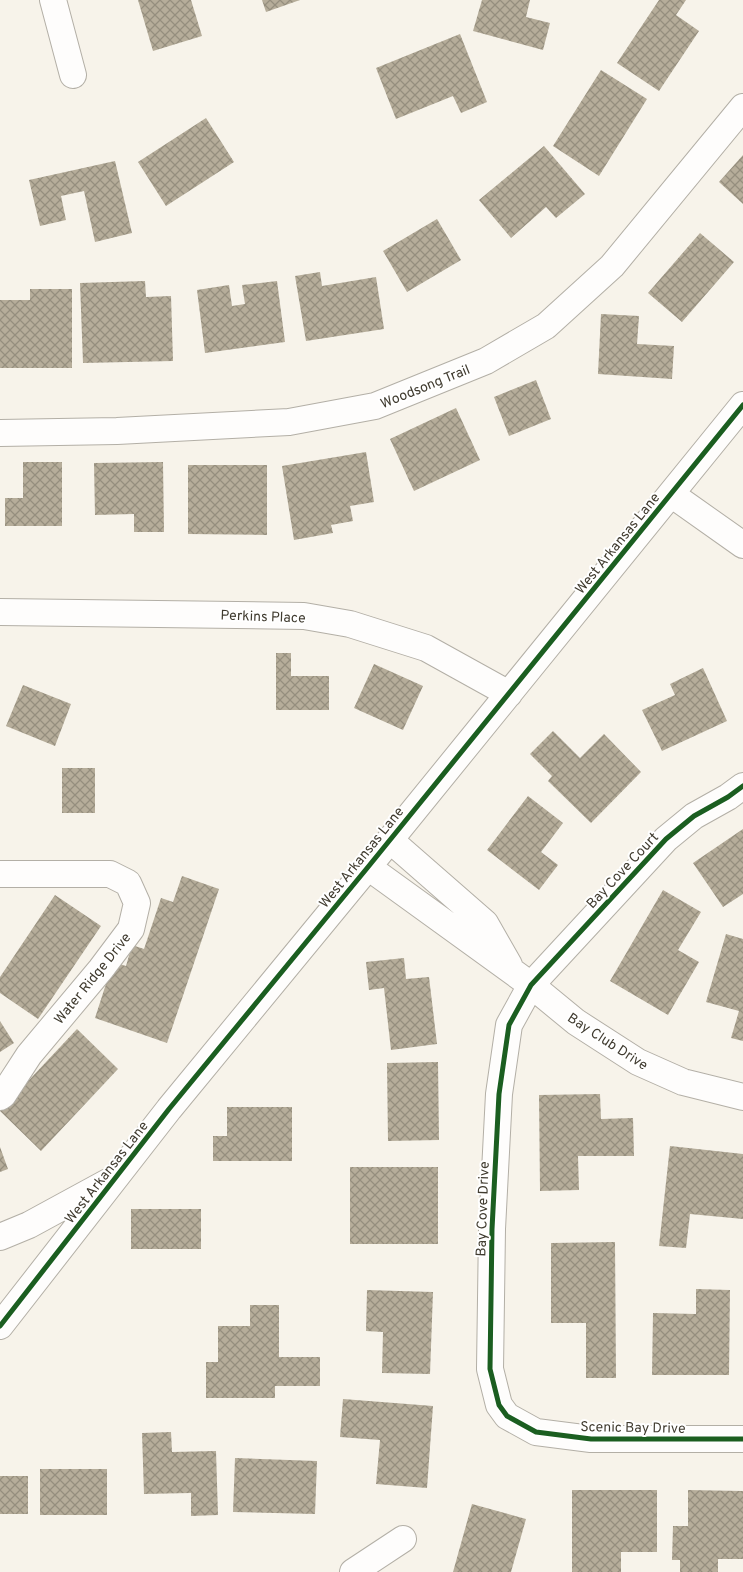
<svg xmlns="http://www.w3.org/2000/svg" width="743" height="1572" viewBox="0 0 743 1572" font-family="Overpass,sans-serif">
<defs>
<pattern id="building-cross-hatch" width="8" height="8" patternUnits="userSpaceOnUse" patternTransform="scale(1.25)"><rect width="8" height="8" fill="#b6ad9a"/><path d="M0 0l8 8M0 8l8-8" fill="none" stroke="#958e7e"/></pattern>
</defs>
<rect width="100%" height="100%" fill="#f7f3ea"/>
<!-- building -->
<path fill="url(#building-cross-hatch)" d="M138,0H191L202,36L153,51Z
M262,0H300L266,12Z
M482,0H530L526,17L550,23L543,50L473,31Z
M659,0H686L676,15L699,31L659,91L617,63Z
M460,34L487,102L461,113L453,96L396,119L376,68Z
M601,70L647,99L599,176L553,146Z
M206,118L234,162L166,206L138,162Z
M544,146L585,194L556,218L546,207L511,238L479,200Z
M743,155V204L719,182Z
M115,161L132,233L95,242L84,191L61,196L66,220L40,226L29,180Z
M437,219L461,260L407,292L383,251Z
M700,233L734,262L682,322L648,293Z
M320,272L322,286L376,277L384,329L306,341L295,276Z
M145,281L146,297L171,296L173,361L83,363L80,283Z
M277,281L285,342L205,353L197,290L229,285L232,306L245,304L242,285Z
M30,289H72V368H0V300H30Z
M601,314L639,316L637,344L674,346L672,379L598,374Z
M536,380L551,419L509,436L494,397Z
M456,408L480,460L414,491L390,439Z
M366,452L374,502L350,506L353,521L331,525L333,533L294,540L282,466Z
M23,462H62V526H5V498H23Z
M163,462L164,532H134V514L95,515L94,463Z
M188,465H267V535L188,534Z
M276,653H291V676H329V710H276Z
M374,664L423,686L403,730L354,708Z
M703,668L727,721L662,751L642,710L675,695L670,684Z
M23,685L71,704L55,746L6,726Z
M553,731L580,758L604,734L641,772L591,823L548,781L552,776L530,754Z
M62,768H95V813H62Z
M528,796L563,823L541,852L558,865L539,890L487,850Z
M743,829V894L723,907L693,863Z
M182,876L219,889L167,1043L95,1018L113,962L126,966L132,945L144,949L161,898L173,902Z
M663,890L701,912L678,950L699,962L668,1015L610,981Z
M55,895L101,926L38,1019L0,993V977Z
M726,934L743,939V1041L731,1038L739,1011L706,1002Z
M404,958L406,979L429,977L437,1044L391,1050L384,988L369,990L366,962Z
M0,1021L14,1043L0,1052Z
M77,1029L118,1069L41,1151L0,1111Z
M438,1062L439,1140L388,1141L387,1063Z
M600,1094L601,1119L633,1118L634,1156H578L579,1190L540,1191L539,1095Z
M227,1107H292V1161H213V1136H227Z
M670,1146L743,1154V1219L690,1214L686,1248L659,1246Z
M0,1147L8,1169L0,1172Z
M350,1167H438V1244H350Z
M131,1209H201V1249H131Z
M615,1242L616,1378H586V1323H551V1243Z
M696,1289L730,1290L729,1375H652L653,1313L696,1314Z
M367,1290L433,1292L430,1374L382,1373L383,1332L366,1331Z
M250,1305H279V1357H320V1386H275V1398H206V1362H218V1326H250Z
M343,1399L433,1406L427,1488L376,1484L380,1440L340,1437Z
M171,1432L172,1452L216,1451L218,1515L191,1516V1493L144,1494L142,1433Z
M235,1458L317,1461L315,1514L233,1512Z
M40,1469H107V1515H40Z
M0,1476H28V1514H0Z
M572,1490H657V1552H621V1572H572Z
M688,1490L743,1491V1559H718V1572H680V1560H672L673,1526H688Z
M472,1504L526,1519L511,1572H453Z"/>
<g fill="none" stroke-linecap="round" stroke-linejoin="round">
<!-- minor casing -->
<g stroke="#b3afa6" stroke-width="28">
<path id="minor" d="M53,0L73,75
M0,433L117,431L289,422L375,406L486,361L546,326L612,266L743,107
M671,494L743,545
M0,612L304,616L350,624L426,648L509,694
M743,786L728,797L694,816L666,839L531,985L509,1025L499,1094L492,1229L490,1369L499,1405L507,1416L536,1432L591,1439H743
M390,840L485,923L509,965
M368,867L531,985L576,1022L638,1062L683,1082L743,1097
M0,874H110L128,883L137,903L131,929L101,969L29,1055L3,1095L0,1097
M0,1237L29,1225L108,1182
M0,1326L169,1109L368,867L743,405
M353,1572L403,1539"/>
</g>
<!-- minor -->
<use href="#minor" stroke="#fefdfc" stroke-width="26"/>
<!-- cycleway casing -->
<g stroke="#fff" stroke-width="8">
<path id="cycleway" d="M743,786L728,797L694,816L666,839L531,985L509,1025L499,1094L492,1229L490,1369L499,1405L507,1416L536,1432L591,1439H743
M0,1326L169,1109L368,867L743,405"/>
</g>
<!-- cycleway -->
<use href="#cycleway" stroke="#1b5e20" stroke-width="5"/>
</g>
<g text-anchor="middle" stroke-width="4" stroke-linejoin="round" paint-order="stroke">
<!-- street labels -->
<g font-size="14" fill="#403b2f" stroke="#fff">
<text transform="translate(425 386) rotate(-22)" y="5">Woodsong Trail</text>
<text transform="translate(617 543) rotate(-51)" y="5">West Arkansas Lane</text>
<text transform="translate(263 616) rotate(2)" y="5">Perkins Place</text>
<text transform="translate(361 857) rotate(-51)" y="5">West Arkansas Lane</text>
<text transform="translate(622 870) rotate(-47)" y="5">Bay Cove Court</text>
<text transform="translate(92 978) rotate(-51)" y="5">Water Ridge Drive</text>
<text transform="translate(608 1041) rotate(33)" y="5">Bay Club Drive</text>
<text transform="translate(106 1172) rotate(-52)" y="5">West Arkansas Lane</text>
<text transform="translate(482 1209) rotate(-88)" y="5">Bay Cove Drive</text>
<text transform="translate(633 1427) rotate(1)" y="5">Scenic Bay Drive</text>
</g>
</g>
</svg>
